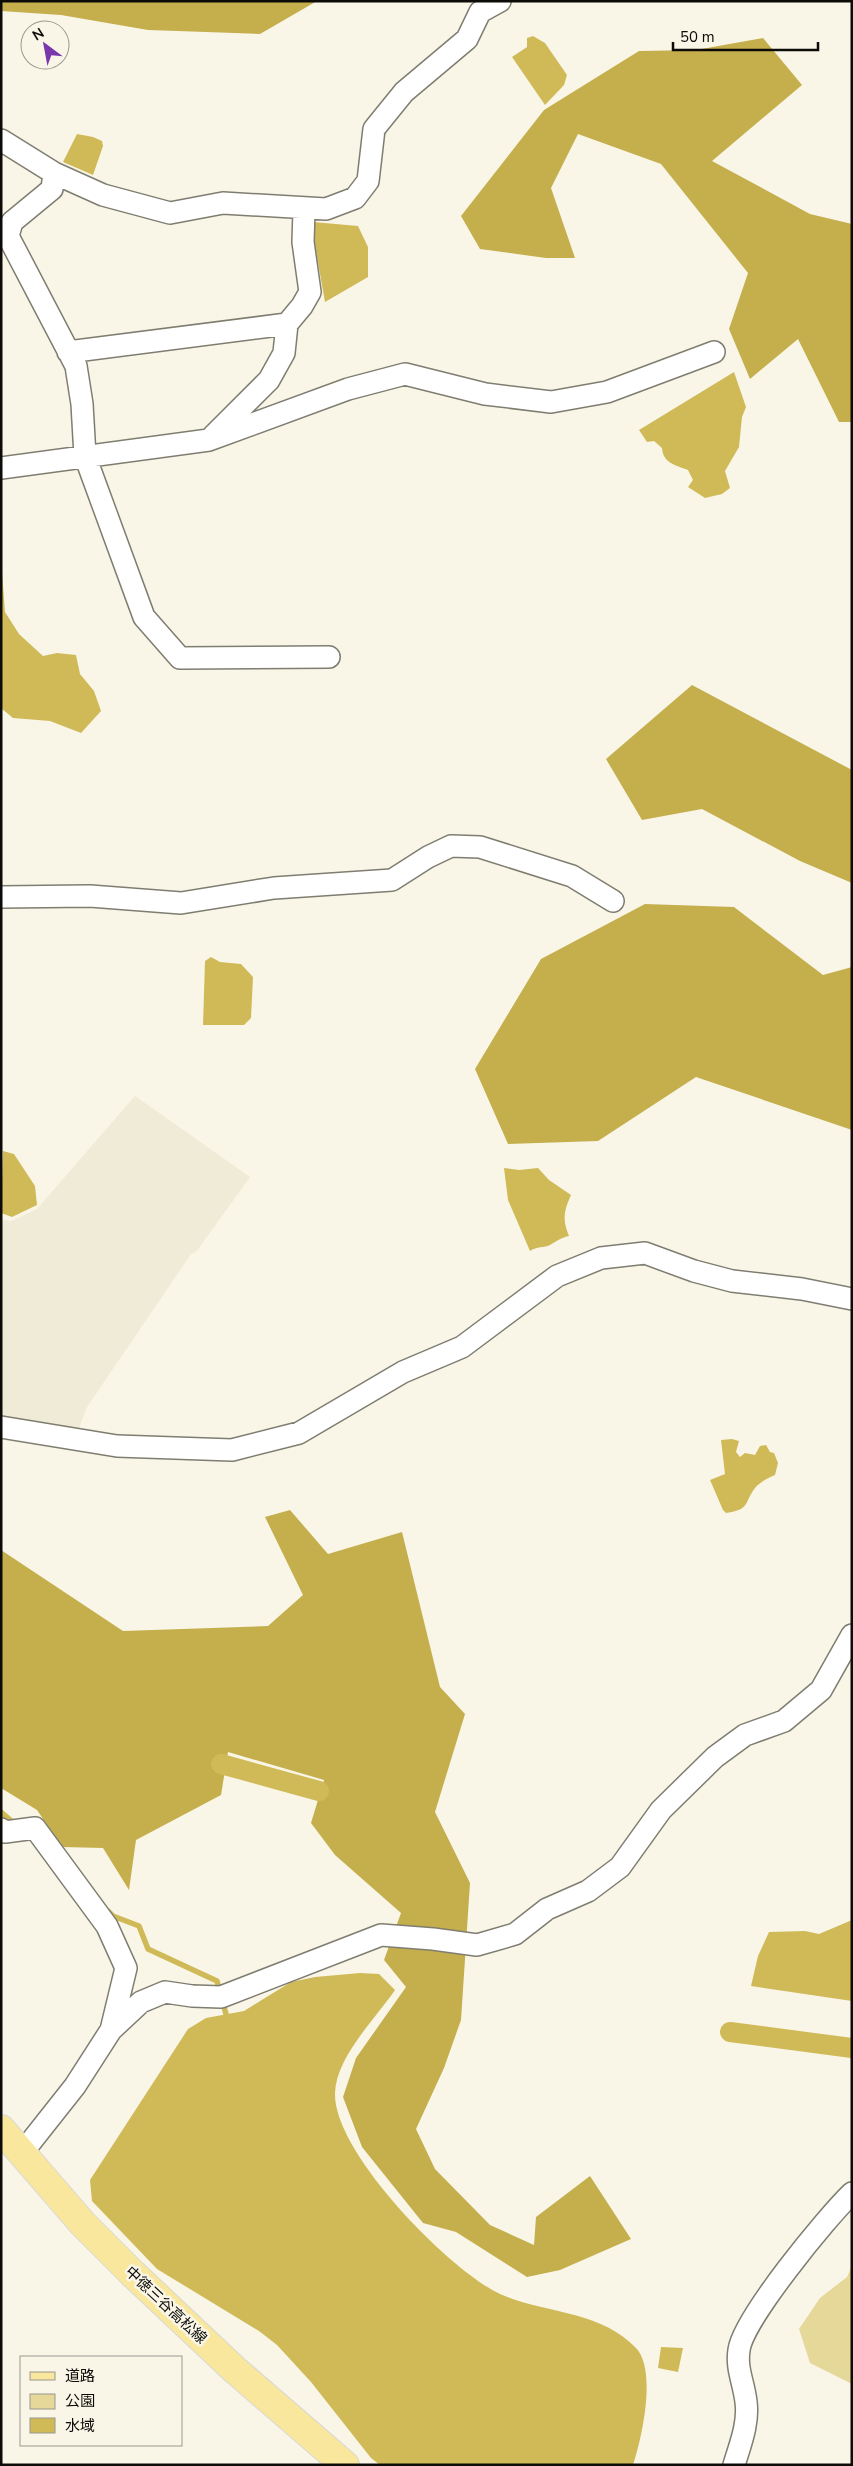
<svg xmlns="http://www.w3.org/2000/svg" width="853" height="2466" viewBox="0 0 853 2466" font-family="'Nunito Sans','Noto Sans JP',sans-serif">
<rect width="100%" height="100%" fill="#f9f6e8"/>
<!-- built -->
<path fill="#f0ebd6" d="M135,1096L250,1177L196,1252L191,1254L87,1407L79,1428L1,1418V1219L11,1221L37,1209Z"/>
<!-- green -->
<path fill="#e6d898" d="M852,2266V2384L810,2363L799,2329L820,2298L847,2277Z"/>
<!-- forest -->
<path fill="#c5af4d" d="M1,1H317L260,34L148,30L61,15L1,11Z
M763,38L802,85L712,161L810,214L852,224V422H839L798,339L750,379L729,329L748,273L661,164L578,134L551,188L575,258H546L480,249L461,216L544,110L639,51L696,50Z
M692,685L852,770V883L800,861L702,809L642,820L606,759Z
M645,904L734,907L823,975L852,967V1130L696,1077L598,1141L508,1144L475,1069L541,959Z
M290,1510L328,1554L402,1532L440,1687L465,1714L435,1812L470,1883L461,2020L444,2068L416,2129L435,2169L490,2225L534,2245L536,2217L590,2176L631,2239L560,2270L527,2277L456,2232L423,2223L362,2147L343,2097L356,2058L406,1987L384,1960L401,1913L335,1855L311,1823L324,1780L228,1752L221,1795L136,1840L129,1890L103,1848L62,1847L37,1810L1,1788V1550L123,1631L268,1626L303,1595L265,1517Z"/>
<!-- water -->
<path fill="#d0ba58" d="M533,36L545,43L567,75L564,85L545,105L512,57L527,47V38Z
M77,134L93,137L102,141L103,146L93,175L63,162Z
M313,222L358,226L368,247V277L325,302L312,229Z
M734,372L746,407L742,417L739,447L725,471L730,488L722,494L705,498L688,487L693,480L688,470C675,465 663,463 662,448L654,441L647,442L639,430Z
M1,559L5,612L19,634L43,656L57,653L76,655L80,674L94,691L101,711L81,733L50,721L13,718L1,708Z
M211,957L220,962L241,964L253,977L251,1018L244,1025H203L205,961Z
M3,1151L14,1154L35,1186L37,1205L12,1217L1,1213Z
M504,1168L519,1170L538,1168L549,1180L571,1195C564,1211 562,1219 569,1236C560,1238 557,1241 550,1245C544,1248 537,1246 530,1251L508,1200Z
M732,1439L739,1441L736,1452L740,1457L745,1453L755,1455L760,1446L766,1445L770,1452L774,1453L778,1463L775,1475C768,1478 760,1482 755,1488C743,1504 751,1509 726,1513L723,1510L710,1480L725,1474L721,1440Z
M852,1920V2001L751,1986L758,1956L769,1932L805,1931L819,1934Z
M360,1973L379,1974L395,1990C376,2018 336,2057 335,2093C333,2152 449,2270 500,2294C545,2314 600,2310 636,2348C657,2370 642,2438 633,2465H380L371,2458L311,2382L277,2345L259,2331L157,2269L92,2201L90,2180L188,2029L206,2018L244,2011L291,1982L315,1977Z
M661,2347L683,2348L678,2372L658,2368Z"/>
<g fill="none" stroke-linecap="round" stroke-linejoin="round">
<!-- stream -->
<path stroke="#d0ba58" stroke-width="5.5" d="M1,1812L15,1824
M108,1911L113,1916L139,1926L148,1949L217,1981L226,2014"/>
<!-- canal -->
<path stroke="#d0ba58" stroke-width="20" d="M221,1764L319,1791
M730,2032L852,2048"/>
<!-- street casing -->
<g stroke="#7f7d70" stroke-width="24">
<path id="street" d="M1,140L54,173L103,195L170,213L223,203L326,209L355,198L368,181L374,129L404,92L467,39L480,12L500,1
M54,173L52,189L12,222L8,236L76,366L82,404L85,456L144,617L180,658L329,657
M68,352L287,324L302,306L310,292L303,242L304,210
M213,436L269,380L284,353L287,324
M1,468L209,440L348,389L405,374L485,394L551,402L607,392L714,352
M1,897L90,896L181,903L274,888L392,880L428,857L451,846L480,847L572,876L613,901
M1,1427L117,1446L232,1450L299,1433L403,1372L462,1347L557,1276L601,1258L645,1253L694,1271L732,1281L802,1289L852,1299
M1,1829L5,1832L35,1828L107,1926L126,1968L111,2030
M22,2153L75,2086L111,2030L141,2002L165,1992L192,1996L221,1997L381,1935L433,1939L477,1945L515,1934L547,1909L588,1891L620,1867L661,1810L715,1757L745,1735L784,1721L821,1690L852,1635
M734,2465C740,2445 749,2423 746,2402C744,2383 736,2369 739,2350C743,2319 827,2217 852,2193"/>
</g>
<!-- primary casing -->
<g stroke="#d8d8d7" stroke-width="30">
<path id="primary" d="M1,2129L83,2224L132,2273L235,2370L345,2465"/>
</g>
<!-- street -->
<use href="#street" stroke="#fff" stroke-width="21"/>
<!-- primary -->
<use href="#primary" stroke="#f8e79c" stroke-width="28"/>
</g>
<g text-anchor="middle" stroke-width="5" stroke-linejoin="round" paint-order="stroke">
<!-- street labels -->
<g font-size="15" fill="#0c0b07" stroke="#f9f6e8">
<text transform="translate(166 2305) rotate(43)" y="5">中徳三谷高松線</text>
</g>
</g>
<!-- border -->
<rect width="853" height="2466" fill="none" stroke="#0c0b07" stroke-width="5"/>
<!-- legend -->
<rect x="20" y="2356" width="162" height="90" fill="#f9f6e8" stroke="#9a988e"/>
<rect x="30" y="2372" width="25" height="8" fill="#f8e79c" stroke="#9a988e"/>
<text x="65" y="2381" font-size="15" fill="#0c0b07">道路</text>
<rect x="30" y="2394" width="25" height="15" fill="#e6d898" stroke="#9a988e"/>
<text x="65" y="2406" font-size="15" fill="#0c0b07">公園</text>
<rect x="30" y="2418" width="25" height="15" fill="#d0ba58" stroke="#9a988e"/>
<text x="65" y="2431" font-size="15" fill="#0c0b07">水域</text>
<!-- north arrow -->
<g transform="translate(45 45) rotate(328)"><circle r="24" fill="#f9f6e8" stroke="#9a988e"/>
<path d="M0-4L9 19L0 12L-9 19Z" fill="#7937ab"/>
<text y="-8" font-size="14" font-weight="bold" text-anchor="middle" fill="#0c0b07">N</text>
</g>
<!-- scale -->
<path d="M673 42v8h145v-8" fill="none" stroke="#0c0b07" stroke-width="2.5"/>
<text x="680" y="42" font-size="15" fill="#0c0b07" stroke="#f9f6e8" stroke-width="4" paint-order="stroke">50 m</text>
</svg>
